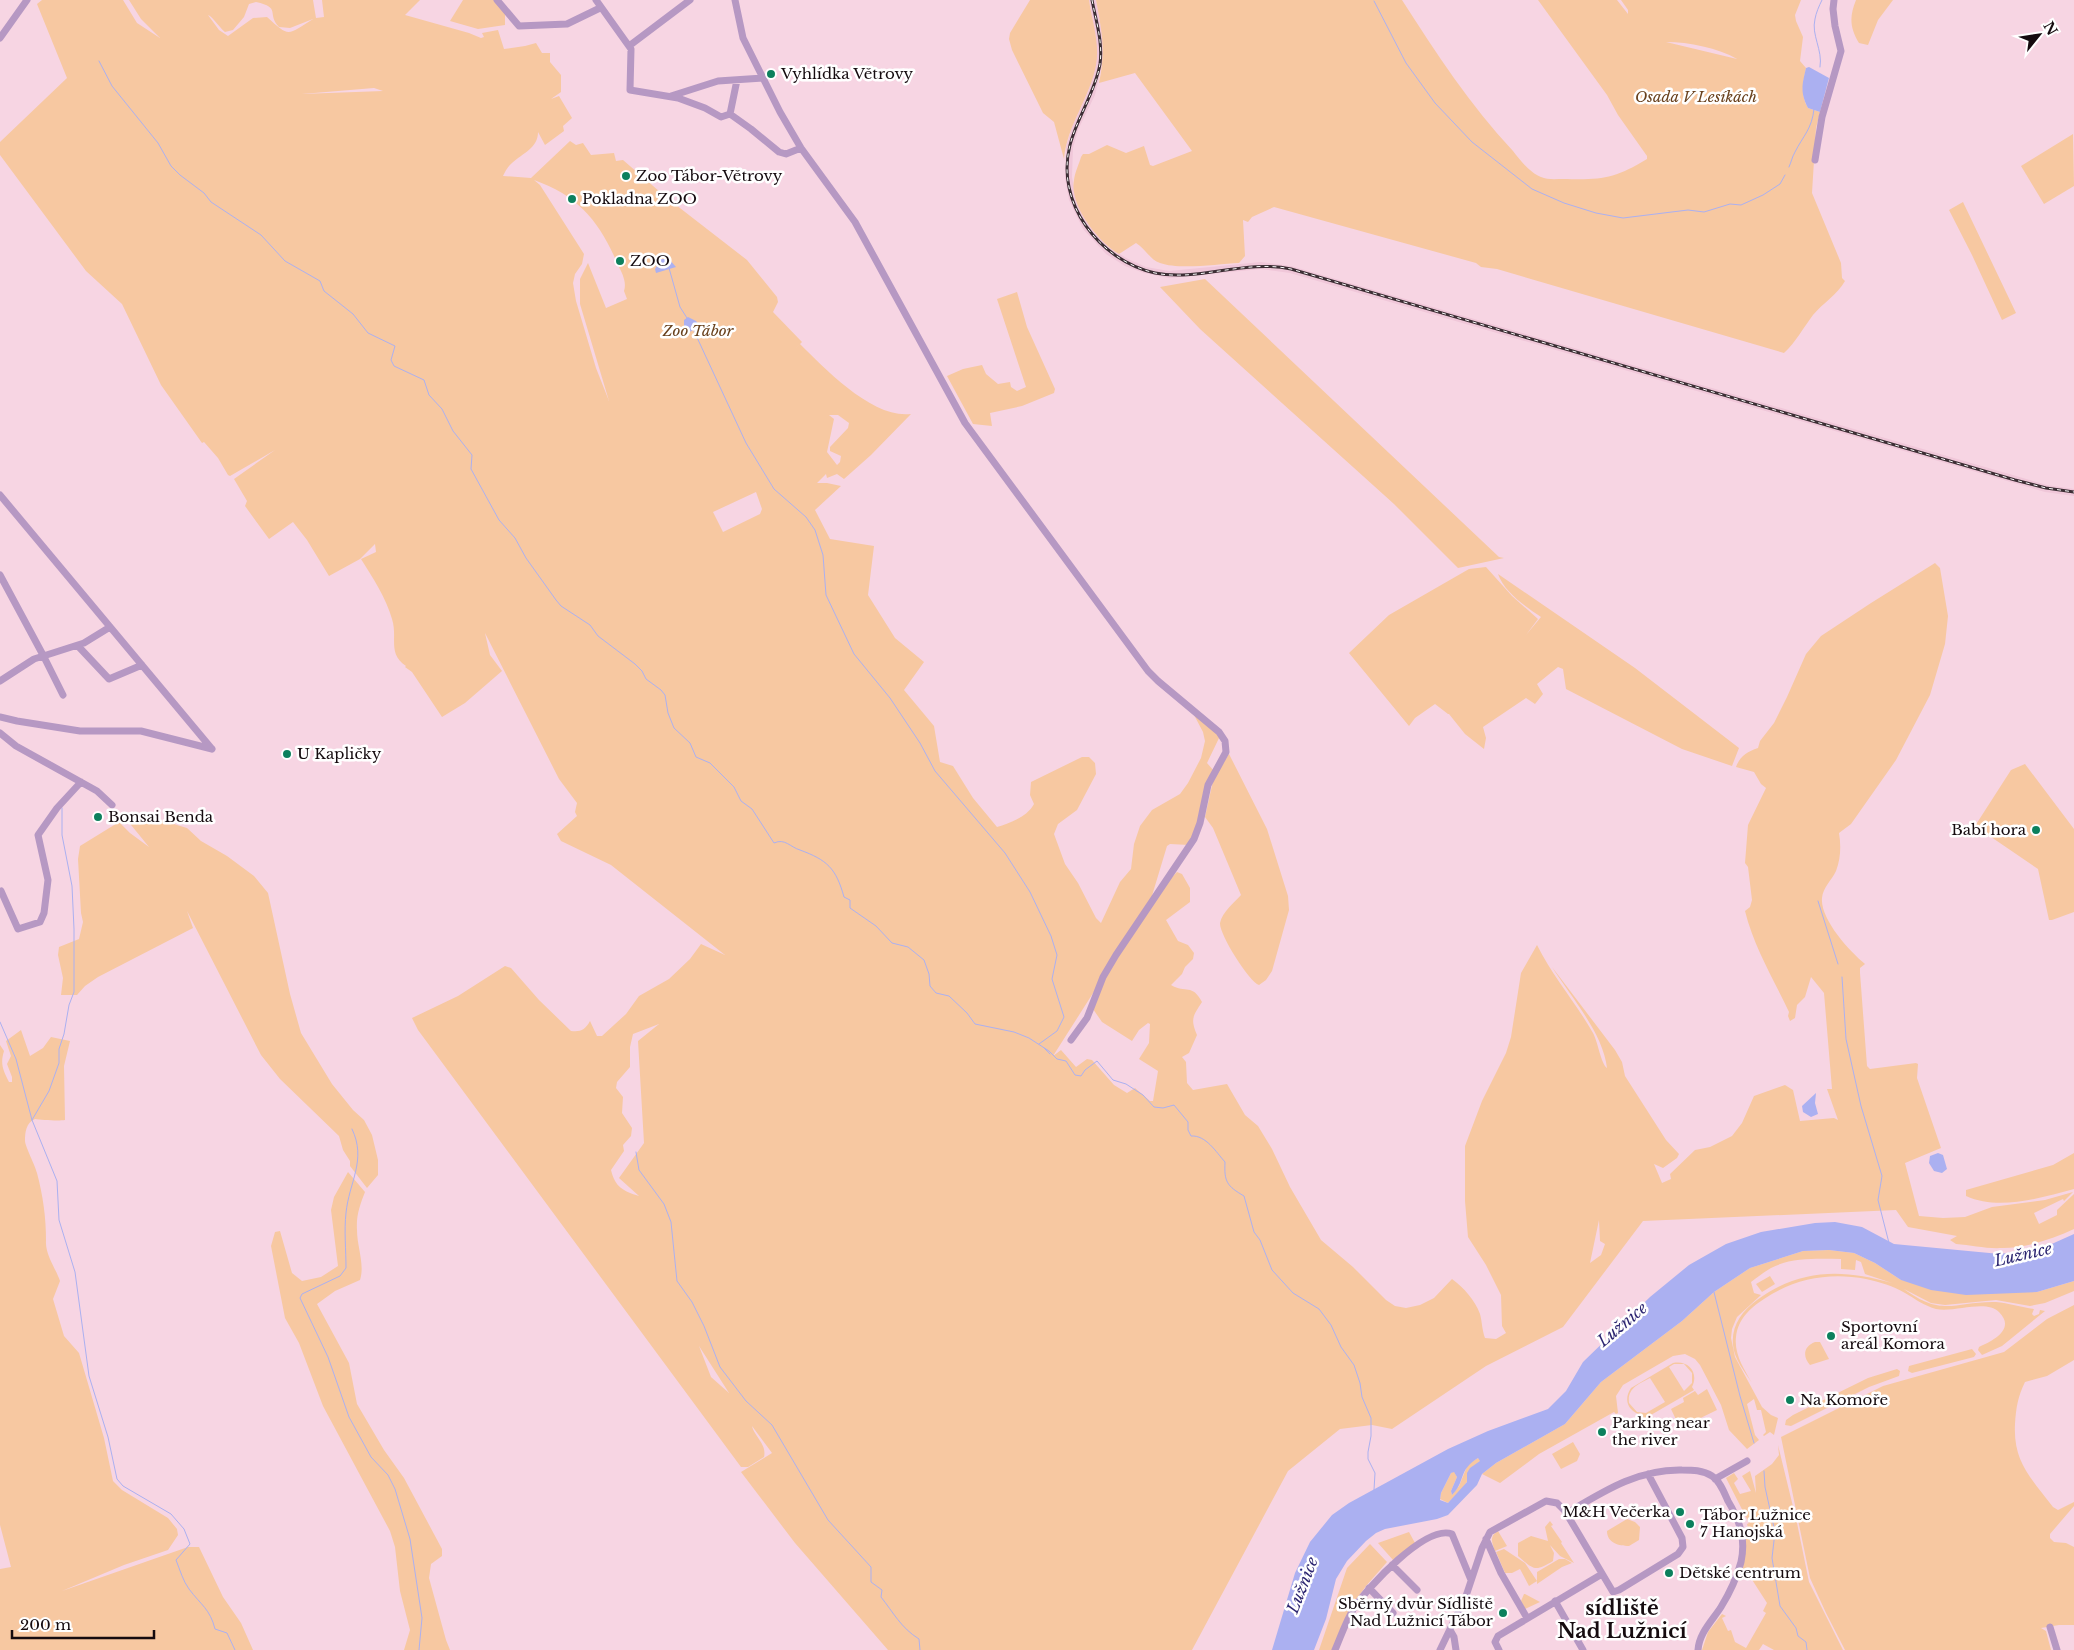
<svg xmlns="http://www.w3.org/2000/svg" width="2074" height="1650" viewBox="0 0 2074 1650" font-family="'Libre Baskerville',serif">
<rect width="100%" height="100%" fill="#f7d5e3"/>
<!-- built -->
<path fill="#f0c7d9" d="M1089,0H1096L1103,38L1104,57L1095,95L1078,130L1073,148L1072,177L1076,198L1089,225L1110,248L1128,259L1146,267L1169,271L1261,262L1291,266L2016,476L2047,485L2074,489V496L2045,492L2014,483L1290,273L1261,269L1169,278L1144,273L1125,266L1106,254L1083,229L1069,200L1065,178L1066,147L1072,127L1088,92L1096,63V39Z"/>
<!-- green -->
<path fill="#f7c8a1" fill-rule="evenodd" d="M42,0H123L137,23L160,38L141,19L129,0H313L316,18L324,17L322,0H420L405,15L469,33L481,38L484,37L482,33L498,30L504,49L525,46L536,43L542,53H550V62L561,75V92L551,99L559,96L572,118L563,126L564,131L545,145L538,132C538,148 523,153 512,163C508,166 505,172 503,176L531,178L570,141L576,145L583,143L591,155L614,153L616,161L623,160L667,198L747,260L777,297L778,302L773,312L802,342L796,348L800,344C825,369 873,419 911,414L871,455L844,479L837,474L827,478L826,474L817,483H827L841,486L815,510L830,539L874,546L868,595L895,638L924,662L904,690L934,726L940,762L953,766L973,798L997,827C1010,823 1027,817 1034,804L1030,795L1031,782L1082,757H1089L1095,763L1096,774L1077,810L1058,824L1054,834L1065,864L1078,883L1096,918L1101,923L1120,882L1131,869L1134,844L1140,826L1152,810L1180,794L1188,783L1201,758L1205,741L1203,732L1193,713L1220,736L1207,763L1214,771L1201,815L1189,845L1170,844L1167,846L1151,899L1175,874L1177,872L1182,874L1190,888V902L1166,920L1178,941L1188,945L1194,953L1193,959L1185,967L1182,974L1171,985C1186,994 1192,983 1202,1002C1193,1016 1190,1019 1197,1035L1189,1053L1182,1057L1186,1062L1187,1083L1193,1090L1227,1084L1245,1115L1258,1126L1272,1149L1290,1187L1321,1240L1353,1267L1386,1300L1395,1306L1406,1308L1420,1305L1434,1298L1452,1279C1464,1288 1475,1300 1480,1314C1482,1321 1482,1330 1485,1338L1496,1339L1506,1333L1502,1326L1501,1295L1486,1265L1468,1237L1465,1201V1146L1482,1101L1506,1053L1511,1037L1521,973L1537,945C1553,977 1576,1003 1593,1033C1598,1042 1601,1064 1607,1068C1603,1033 1571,997 1552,967L1615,1050L1622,1062L1625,1076L1666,1140L1679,1154L1677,1158L1663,1168L1654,1164L1662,1183L1671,1179L1670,1174L1695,1150L1710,1147L1732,1136L1742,1123L1754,1096L1785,1085L1793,1090L1800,1121L1834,1118L1838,1120L1827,1089H1832L1824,993L1811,977L1805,997L1797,1005L1795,1018L1790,1021L1788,1016L1789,1012C1773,978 1754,947 1745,911L1750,907L1752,900L1748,867L1745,863L1748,825L1766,788L1761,784L1754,772L1736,767C1740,756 1747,752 1758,748L1760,741L1774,723L1787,697L1806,654L1821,636L1871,603L1935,563L1940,568L1948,616L1945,644L1930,695L1896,760L1851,824L1839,833C1841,845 1841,858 1836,871C1832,880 1823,887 1822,898C1820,919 1849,951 1865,964L1860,968V973L1867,1066L1870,1069L1916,1063L1918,1064L1917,1078L1941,1148L1905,1163L1919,1216L1943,1218L1965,1217L1992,1207L2045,1200L2073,1192L2064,1201L2063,1199L2034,1213L2039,1224L2057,1215V1210L2074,1194V1229C2052,1239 2027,1248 2002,1248C1987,1249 1971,1245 1956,1244L1950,1240L1957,1236L1908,1227L1896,1210L1643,1221L1563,1327L1486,1366L1392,1429L1372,1425L1340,1429L1288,1471L1192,1650H888L795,1543L741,1472L772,1453L752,1426C754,1436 767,1444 764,1457L748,1467H741L418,1030L412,1018L458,996L505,966L511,968L539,1000L571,1031C581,1032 585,1030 590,1021L597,1036H602L626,1014L639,996L669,979L690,959L701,944L725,955L611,865L561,841L557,834L577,816L575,812L577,803L559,779L485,633L490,655L502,671L465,703L442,717L412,672L405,667L406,666C387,653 398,638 392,619C386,598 373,578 361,559L376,552L375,544L360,559L329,576L307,540L293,522L269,539L245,506L247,501L234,479L275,450L230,476L228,475L218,458L204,442L202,443L161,385L122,304L86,271L0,155V142L67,78L37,4ZM256,2C282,8 266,13 279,27L290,28L313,19C287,35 290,38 267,17L253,18L228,36L219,30L208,15C213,17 219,27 225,32L233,30L244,17L249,4ZM374,88L383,91L301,94H302ZM534,180C579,196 600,222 618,265C622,273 627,282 624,291L627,299L606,308L588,263L580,279V304L609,401L596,368L576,301L573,283L575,274L582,264L584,254L540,185ZM829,415H838L849,423L848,428L830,447V451L841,456L840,462L837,465L827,452L834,419ZM756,492L762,509L760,514L723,532L713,512ZM1109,968L1093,1009L1102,1022L1132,1041L1139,1030L1148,1023L1150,1024L1149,1043L1139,1059L1158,1071L1153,1101H1150L1135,1088L1127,1093L1114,1085L1092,1060L1087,1059L1076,1067L1061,1050L1053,1056ZM659,1024L638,1041L644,1143L619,1178L639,1196C623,1191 615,1187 611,1170L624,1151L623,1145L631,1136L632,1128L622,1113L623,1097L616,1088L617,1082L630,1067V1047L633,1034ZM1599,1220L1600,1241L1605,1244L1601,1255L1590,1263ZM699,1346L729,1393L711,1377Z
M463,0H494L505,10V25L478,29L450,21Z
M1030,0H1089C1092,21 1100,43 1096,65C1090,98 1067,125 1064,159L1054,122L1043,113L1012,50L1009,39L1010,33Z
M1096,0H1402C1436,53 1470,105 1513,151C1520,160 1530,173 1541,177C1547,180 1556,179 1563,179C1602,180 1614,179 1647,159V156L1618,115L1607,95L1538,0H1617L1628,14V10L1621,0H1801L1795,15L1796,21L1803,37L1800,61L1806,68C1803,83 1800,94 1808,108L1820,112L1816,128L1812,193L1841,263L1842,278L1845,281C1837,295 1823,303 1813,315C1803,328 1796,342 1784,353L1497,269L1481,267L1476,263L1274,207L1252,217L1248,222L1243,220L1245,256L1239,263C1218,264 1179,270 1160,263C1150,260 1145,248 1136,243L1119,254C1098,242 1069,205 1074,180C1075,172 1079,164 1081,157L1083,154H1089L1107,145L1126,153L1144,146L1150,165L1153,166L1192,151L1135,73L1099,83C1106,51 1102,32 1096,0ZM1666,42C1689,42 1718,48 1737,59Z
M1856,0H1893L1878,20L1868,45L1859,43C1850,28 1849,17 1856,0Z
M2073,134L2074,186L2044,204L2021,166Z
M1963,202L2016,313L2002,320L1972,255L1949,210Z
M1205,279L1499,557L1504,558L1458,568L1394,504L1200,329L1160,287Z
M1017,292L1027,327L1055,389L1054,393L1022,406L990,413L992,426L973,424L947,376L963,369L982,365L986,374L998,384L1010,382L1011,387L1017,391L1026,387L997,299Z
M1486,567L1512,596L1538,619L1526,635L1541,617C1526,607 1504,592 1498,574L1635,668L1739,748L1732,766L1682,749L1566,689L1563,669L1558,667L1537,684L1543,694L1535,704L1526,698L1483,727L1486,738L1484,749L1465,734L1449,714H1448L1435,704L1415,718L1409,726L1349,653L1389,615L1469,569Z
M1229,754L1267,829L1288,896L1289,910L1272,971L1266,980L1259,985C1249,982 1219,934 1220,923C1222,912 1235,902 1241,895L1213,828L1205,817L1213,781L1215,779L1218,771Z
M2025,764L2074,829V912L2052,920H2049L2038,869L1975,826L2011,770Z
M134,815L147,816L187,828L201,841L227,856L254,876L268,893L290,994L301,1033L332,1084L353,1110L364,1120L372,1135L378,1160V1175L367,1188L350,1166V1161L343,1150L339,1136L280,1079L261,1055L187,911L193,928L98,977L85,986L77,995H61L63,978L58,955L59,947L79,939L83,922L81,913L78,859L80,846L119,822L130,833L149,847L127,820L130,816Z
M21,1030L30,1056L43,1048L51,1037L70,1041L64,1066L65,1120C59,1121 41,1120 35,1119C26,1123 25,1132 25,1141C25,1146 35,1165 37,1173C43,1196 46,1217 46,1241C45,1254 56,1269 60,1281L53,1299L64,1336L79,1353L104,1438L113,1481L122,1490L168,1518L177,1529L178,1535L168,1550L124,1565L62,1591L188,1547H199L223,1597L241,1623L253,1650H0V1569L11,1567L0,1525V1045L4,1051C0,1064 3,1070 9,1082H12V1077L7,1064L11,1056L6,1041Z
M2074,1153V1189C2040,1198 1999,1211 1966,1196V1190L2053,1165Z
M348,1172L365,1192C360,1205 356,1215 357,1230C357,1247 365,1264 360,1280L335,1291L317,1304L349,1363L357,1404L384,1450L404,1478L442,1549V1556L431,1564L429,1578L446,1640L450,1650H404L410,1630L400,1591L395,1547L390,1531L323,1406L299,1343L285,1318L271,1246L275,1232L280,1231L292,1273L302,1281L321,1277L338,1266L331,1210L334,1197Z
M1829,1250L1854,1253L1875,1263L1901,1280L2037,1292L2074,1281V1291L2045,1303L2030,1306L1996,1300L1945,1305L1931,1303L1904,1289C1943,1318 1955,1301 1996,1302C2008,1303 2021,1307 2034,1309L2032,1314L2034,1316L2039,1314L2040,1310L2045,1311L2002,1346L1982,1355L1978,1350L1979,1347C1993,1341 2016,1329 1999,1312C1986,1299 1954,1313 1936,1309C1925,1306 1915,1299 1905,1293C1893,1286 1880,1282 1866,1279C1830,1272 1795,1278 1764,1299C1750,1308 1738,1319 1736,1337C1734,1354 1744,1369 1752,1383C1745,1372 1734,1359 1733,1345C1731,1326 1742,1311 1757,1300C1801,1268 1843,1269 1892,1283L1865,1274L1861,1262L1856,1260L1855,1270L1841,1269V1259C1818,1259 1792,1257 1771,1268C1764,1272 1758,1277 1751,1282L1754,1293L1761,1295L1737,1317L1732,1329L1731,1338L1735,1357L1762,1407L1771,1415L1778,1418L1774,1435L1770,1432L1764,1436L1763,1435L1766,1432L1761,1410H1757L1754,1399L1747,1404L1755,1435L1759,1440L1747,1449L1729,1430L1721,1405L1700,1365L1695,1359L1685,1354L1673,1356L1623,1385L1616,1396L1618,1413L1616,1414L1614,1412L1539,1454L1500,1483L1482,1474L1496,1463L1565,1424L1601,1382L1682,1321L1714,1292L1750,1268L1803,1251Z
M1770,1276L1775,1284L1762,1292L1756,1284Z
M2074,1305V1360L2047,1376L2025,1382C2018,1396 2016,1408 2015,1424C2013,1462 2031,1478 2053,1507L2058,1510L2074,1502V1506L2050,1534V1538L2054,1542L2066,1543L2074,1547V1625H2059L2041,1628L2046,1631L2051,1650H1845L1826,1613L1810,1578L1781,1437L1883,1386L2004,1352L2047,1319Z
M1815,1342H1820L1829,1359L1810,1365C1802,1356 1804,1346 1815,1342Z
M1972,1349L1976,1354L1974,1357L1912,1373L1908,1371L1909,1366Z
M1673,1363C1689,1360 1699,1373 1692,1387L1694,1390L1644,1419L1642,1415C1628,1412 1623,1400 1631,1388ZM1674,1364H1684L1692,1373V1383L1684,1391L1669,1367ZM1650,1378L1665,1402L1646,1413L1637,1412L1629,1403C1627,1388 1639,1384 1650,1378Z
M1897,1369L1900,1371L1899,1376L1869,1387L1791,1426L1785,1425L1786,1420L1793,1415L1868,1378Z
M1707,1389L1717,1410L1680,1428L1671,1409L1684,1402L1683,1398L1695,1391L1698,1395Z
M1573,1442L1580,1454L1577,1461L1561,1469L1552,1454Z
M1778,1445L1797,1523L1809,1582L1843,1650H1774L1763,1644L1759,1650H1702L1708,1632L1722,1614L1726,1616L1722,1618L1728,1631L1731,1630L1735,1642L1746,1648L1766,1613L1763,1611L1767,1603L1749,1575L1745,1578L1742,1572L1746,1548L1745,1533L1749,1532L1747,1524L1749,1523L1726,1478L1734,1473L1738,1479L1734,1483L1740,1494L1751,1491L1742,1476L1750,1471L1756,1493L1755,1476L1772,1464L1779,1455Z
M1478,1458L1481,1460L1463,1488L1448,1503L1440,1499L1441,1493L1451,1473L1454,1471L1457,1477L1451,1491L1452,1495L1459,1486L1468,1464Z
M1627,1519L1635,1522L1640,1527L1639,1540L1629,1546C1619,1546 1607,1543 1607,1531Z
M1550,1521L1553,1525L1551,1526L1562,1542L1561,1543L1574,1563L1560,1556L1550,1545L1554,1553L1553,1561C1535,1572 1534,1570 1518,1556V1543L1531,1536L1548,1541L1545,1527Z
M1498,1531L1507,1546L1495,1551C1492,1543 1489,1536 1498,1531Z
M1409,1532L1415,1543L1393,1560L1378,1543Z
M1370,1544L1387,1562L1366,1586L1350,1608L1332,1650H1319L1347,1568Z
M1504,1549L1525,1563L1537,1581L1529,1586L1520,1569L1512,1573H1505L1496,1552Z
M1559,1559H1565L1572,1563L1562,1567L1537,1584V1572Z
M1524,1594H1525L1540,1602L1525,1609L1521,1601Z"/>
<!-- water -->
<path fill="#abb0f1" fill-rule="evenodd" d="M1809,67L1829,78L1820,112L1808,108C1800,92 1802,85 1806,68Z
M661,259H669L676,267L656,273L655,269Z
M688,317L696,321L700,326L688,333H684V320Z
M1816,1093L1815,1103L1818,1114L1811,1117L1803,1112L1802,1106Z
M1938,1153L1943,1155L1947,1169L1942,1173L1934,1171L1929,1163L1930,1156Z
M1835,1222L1862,1227L1894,1244L2000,1254L2045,1247L2074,1234V1281L2037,1292L1966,1295L1931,1290L1901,1280L1875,1263L1854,1253L1829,1250L1803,1251L1750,1268L1714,1292L1682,1321L1601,1382L1565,1424L1496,1463L1482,1474L1477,1485L1448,1515L1437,1519L1385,1529L1376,1533L1366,1541L1347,1561L1336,1579L1326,1619L1314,1650H1272L1295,1573L1310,1542L1332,1515L1349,1503L1448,1449L1488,1431L1548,1409L1566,1391L1583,1362L1650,1297L1689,1265L1726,1244L1761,1232L1815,1223ZM1478,1458L1480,1461L1470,1468L1467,1473V1482L1448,1503L1440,1500L1441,1493L1451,1473L1454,1472L1457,1477L1451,1491L1452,1495C1466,1481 1458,1470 1478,1458Z"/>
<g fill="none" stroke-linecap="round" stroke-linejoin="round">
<!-- stream -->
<path stroke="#abb0f1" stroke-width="1" d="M1374,1L1406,63L1435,103L1472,142L1532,189L1564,203L1596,213L1623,218L1688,210L1704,212L1730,204L1741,205L1763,195L1780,184L1785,175
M99,61L112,86L158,143L171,166L180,175L204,193L211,202L261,235L285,261L320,281L324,291L353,314L368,333L395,346L391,360L394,366L424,380L429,395L442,409L453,431L472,455L471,469L499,520L515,538L526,558L556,600L561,606L590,625L598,636L635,664L642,671L646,679L661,690L665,695L668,713L674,728L690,743L696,757L710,763L734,787L741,801L752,809L774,843C785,838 790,847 800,850C827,860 836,868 844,897L850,900V908L876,926L892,943L908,947L924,960L929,974L930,986L936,993L949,996L967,1013L975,1024L1014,1032L1029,1038L1049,1051L1057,1059L1066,1061L1075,1075L1081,1076L1085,1070L1097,1061L1113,1080L1126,1084L1143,1095L1154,1107L1163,1108L1174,1105L1188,1122V1130L1191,1136C1206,1135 1216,1152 1225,1162C1224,1182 1227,1186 1244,1196L1254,1232L1260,1240L1272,1270L1293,1293L1319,1309L1331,1325L1341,1347L1354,1365L1360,1383L1362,1397L1371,1418V1436L1368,1452V1459L1375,1473L1374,1490
M1820,67C1823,50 1811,35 1815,19C1816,13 1819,6 1822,0
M1789,167C1791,163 1792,157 1795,152C1803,136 1812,129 1814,109
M669,268L680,307L687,318
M694,331L746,443L774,489L806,517L815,530L823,555L826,595L854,654L890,698L920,743L935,771L1005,853L1030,892L1051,936L1057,955L1052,979L1064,1017L1057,1031L1039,1044
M1818,901L1838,964
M1842,977L1846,1039L1861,1106L1882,1176L1878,1200L1889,1243
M0,1022L16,1059L32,1120L57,1181L59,1220L75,1272L89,1376L108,1437L117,1479L123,1486L171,1514L184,1529L190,1544L176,1560C180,1570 183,1581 189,1589C201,1605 210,1609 215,1629L227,1633L235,1650
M1044,1048L1050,1054
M32,1120L49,1091L59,1063V1049L64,1034L69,1005L74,992V929L72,886L62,835V808
M352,1129C367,1160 349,1182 346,1213C344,1230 346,1250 346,1268L340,1276L302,1294L300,1298L328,1357L349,1417L371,1457L388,1475L395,1489L410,1539L422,1618L419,1650
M636,1152L639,1170L664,1204L671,1222L677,1281L692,1302L704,1326L720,1367L746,1401L772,1425L828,1520L871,1567V1582L882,1590L881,1597C893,1612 901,1628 919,1639L920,1650
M1714,1292L1740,1396L1754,1443
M1764,1471L1765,1487L1775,1532L1772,1558L1780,1606L1796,1628L1798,1636L1806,1642L1807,1650"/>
<!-- minor -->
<path stroke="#b698c3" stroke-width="7" d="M497,0L519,26L567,24L600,8
M596,0L631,49L630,90L678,98L705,108L721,117L730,114
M735,0L743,38L780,112L801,148L855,222L965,423L1148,671L1158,681L1219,732L1225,741L1226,752L1208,785L1200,823L1194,839L1116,955L1103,977L1087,1018L1071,1040
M0,38L27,0
M629,46L690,0
M671,96L718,81L763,78
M730,114L751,129L779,152L786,154L801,148
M730,114L737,80
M1815,160L1822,117L1841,51L1835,26L1833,9L1834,0
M0,495L212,749
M0,575L43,655L63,695
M78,646L109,679L142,665
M0,681L34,659L84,643L110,627
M0,717L17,721L80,731H141L212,749
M0,733L16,746L97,791L112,805
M1,891L18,929L40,922L44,913L48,880L38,835L57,808L81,782
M1715,1479L1747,1461
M1567,1513C1604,1491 1638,1469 1682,1470C1692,1470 1703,1470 1712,1476C1720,1481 1724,1492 1728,1501C1740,1521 1746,1539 1741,1562C1737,1577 1729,1594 1721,1607C1712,1621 1699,1633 1698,1650
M1486,1539L1501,1573L1527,1618
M1392,1565L1417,1590
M1369,1588L1393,1613
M1555,1601L1583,1650
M2050,1627L2057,1650
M1450,1630L1454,1637L1456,1650
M1335,1650C1341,1636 1346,1621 1354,1608C1367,1588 1426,1524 1452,1534L1471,1580
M1440,1650L1466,1596L1482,1548L1490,1532L1546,1501L1557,1503L1565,1511L1613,1592L1619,1590L1678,1554L1683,1547L1682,1538L1648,1474
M1499,1650L1495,1642L1498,1636L1602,1574"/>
<!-- rail casing -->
<g stroke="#3c2e34" stroke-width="3">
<path id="rail" d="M1092,0C1096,21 1103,42 1100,64C1095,93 1077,117 1070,145C1055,203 1099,260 1155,273C1198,282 1245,259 1291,269L2015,480L2046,488L2074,492"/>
</g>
<!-- rail -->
<use href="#rail" stroke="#fff" stroke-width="1" stroke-dasharray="4" stroke-linecap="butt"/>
</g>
<!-- markers -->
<g fill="#0c805d" stroke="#fff" stroke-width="2">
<circle cx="771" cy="74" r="5"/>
<circle cx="626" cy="176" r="5"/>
<circle cx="572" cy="199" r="5"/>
<circle cx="620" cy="261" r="5"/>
<circle cx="287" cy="754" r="5"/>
<circle cx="98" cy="817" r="5"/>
<circle cx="2036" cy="830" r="5"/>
<circle cx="1831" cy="1336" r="5"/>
<circle cx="1790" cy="1400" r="5"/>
<circle cx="1602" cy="1432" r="5"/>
<circle cx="1680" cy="1512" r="5"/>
<circle cx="1690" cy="1524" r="5"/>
<circle cx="1669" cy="1573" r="5"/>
<circle cx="1503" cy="1613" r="5"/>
</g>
<g text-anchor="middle" stroke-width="5" stroke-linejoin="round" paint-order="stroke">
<!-- poi labels -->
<g font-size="15" fill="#150b0f" stroke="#fff" text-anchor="start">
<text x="781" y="79">Vyhlídka Větrovy</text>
<text x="636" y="181">Zoo Tábor-Větrovy</text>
<text x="582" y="204">Pokladna ZOO</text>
<text x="630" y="266">ZOO</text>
<text x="297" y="759">U Kapličky</text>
<text x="108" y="822">Bonsai Benda</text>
<text x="2026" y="835" text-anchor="end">Babí hora</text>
<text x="1841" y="1332">Sportovní<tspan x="1841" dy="17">areál Komora</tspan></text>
<text x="1800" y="1405">Na Komoře</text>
<text x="1612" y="1428">Parking near<tspan x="1612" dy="17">the river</tspan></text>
<text x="1670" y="1517" text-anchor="end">M&amp;H Večerka</text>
<text x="1700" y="1520">Tábor Lužnice<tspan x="1700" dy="17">7 Hanojská</tspan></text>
<text x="1679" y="1578">Dětské centrum</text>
<text x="1493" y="1609" text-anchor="end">Sběrný dvůr Sídliště<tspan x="1493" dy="17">Nad Lužnicí Tábor</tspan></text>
</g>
<!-- park labels -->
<g font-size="15" font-style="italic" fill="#69411d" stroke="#fff">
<text x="1696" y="102">Osada V Lesíkách</text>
<text x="698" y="336">Zoo Tábor</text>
</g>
<!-- water labels -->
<g font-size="16" font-style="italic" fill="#2c2671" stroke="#fff">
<text transform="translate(2023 1254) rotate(-13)" y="6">Lužnice</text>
<text transform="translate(1622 1324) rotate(-40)" y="6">Lužnice</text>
<text transform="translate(1302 1585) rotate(-69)" y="6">Lužnice</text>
</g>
<!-- district labels -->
<g font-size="20" font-weight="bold" fill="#150b0f" stroke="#fff">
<text x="1622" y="1615">sídliště<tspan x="1622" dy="23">Nad Lužnicí</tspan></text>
</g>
</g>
<!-- north arrow -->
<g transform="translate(2039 35) rotate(60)" stroke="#ffffff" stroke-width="4" paint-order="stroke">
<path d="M0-4L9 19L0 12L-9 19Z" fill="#150b0f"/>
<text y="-8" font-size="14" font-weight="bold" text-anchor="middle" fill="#150b0f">N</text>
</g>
<!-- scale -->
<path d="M12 1630v8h142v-8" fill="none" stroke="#150b0f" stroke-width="2.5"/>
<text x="20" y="1630" font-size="15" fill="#150b0f" stroke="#ffffff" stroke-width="4" paint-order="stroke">200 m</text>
</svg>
